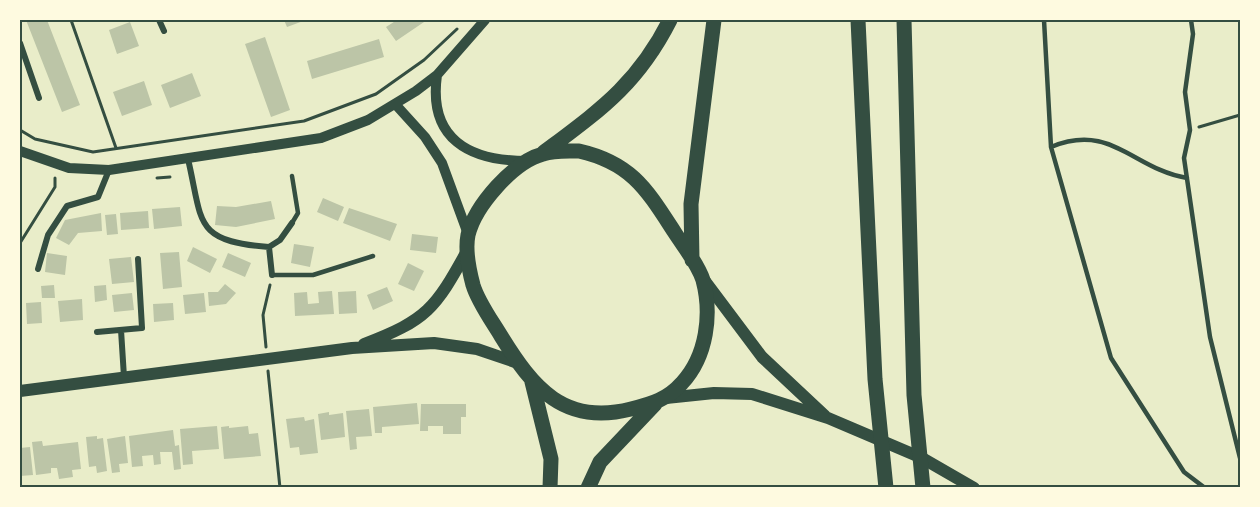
<svg xmlns="http://www.w3.org/2000/svg" width="1260" height="507" viewBox="0 0 1260 507" font-family="'Open Sans',sans-serif">
<rect width="100%" height="100%" fill="#e9edc9"/>
<!-- building -->
<path fill="#bcc5a7" d="M26,20H47L80,105L62,112Z
M284,20H306L287,27Z
M397,20H427L396,41L386,27Z
M130,22L139,46L117,54L109,30Z
M265,37L290,110L271,117L245,44Z
M379,39L384,57L312,79L307,61Z
M192,73L201,96L170,108L161,85Z
M144,81L152,105L122,116L113,92Z
M323,198L344,207L338,221L317,212Z
M271,201L275,219L236,227L215,225L217,206L236,207Z
M180,207L182,226L154,229L152,209Z
M349,208L397,224L390,241L343,223Z
M148,211L149,228L121,230L120,213Z
M101,213L102,231L78,233L69,245L56,238L65,220Z
M116,214L118,234L107,235L105,215Z
M412,234L438,237L436,253L410,250Z
M294,244L314,247L310,267L291,263Z
M193,247L217,259L210,273L187,261Z
M179,252L182,287L163,289L160,253Z
M47,253L67,256L65,275L45,272Z
M228,253L251,263L245,277L222,267Z
M131,257L134,282L112,284L109,259Z
M408,263L424,271L414,291L398,284Z
M225,284L236,293L226,304L209,306L208,292H218Z
M54,285L55,298H42L41,286Z
M106,285L107,300L95,302L94,286Z
M387,287L393,301L373,310L367,295Z
M332,291L334,314L295,316L294,293L307,292L308,304L319,303L318,292Z
M356,291L357,313L339,314L338,292Z
M132,293L134,310L114,312L112,295Z
M204,293L206,312L185,314L183,295Z
M82,299L83,320L60,322L58,301Z
M41,302L42,323L27,324L26,303Z
M173,303L174,320L154,322L153,304Z
M417,403L419,424L382,427V433H375L373,407Z
M421,404H466V417H461V434H443V426H428V431H420Z
M369,409L372,436L356,437L357,449L350,450L346,411Z
M329,412V415L343,413L345,437L321,440L318,414Z
M304,417L305,421L314,419L318,453L300,455L299,447L290,448L286,419Z
M217,426L219,449L192,451L193,464L183,465L180,429Z
M229,426V428L248,426L249,434L258,433L261,456L224,459L221,427Z
M173,430L175,446L179,445L181,469L174,470L172,452H160L161,464L154,465L153,455L142,456L143,466L132,467L129,436Z
M97,436V439L103,438L107,471L97,473L96,466L89,467L86,437Z
M125,436L128,463L119,464L120,472L112,473L107,439Z
M42,441L43,446L78,442L81,469L72,470L73,477L59,479L57,468H51V473L36,475L32,442Z
M30,447L33,475L20,476V448Z"/>
<g fill="none" stroke-linecap="round" stroke-linejoin="round">
<!-- path -->
<path stroke="#344e41" stroke-width="3" d="M71,20L116,148
M1199,127L1240,115
M20,130L35,139L93,152L304,121L376,94L424,60L457,29
M157,178L170,177
M20,243L55,187V178
M266,347L263,315L270,285
M268,371L280,488"/>
<!-- service -->
<path stroke="#344e41" stroke-width="4.5" d="M1044,20L1051,147L1111,358L1184,472L1205,488
M1191,20L1193,34L1185,92L1190,130L1184,158L1210,337L1240,458
M1051,147C1111,122 1133,169 1187,178
M292,223L298,213L292,176
M272,275H313L373,256"/>
<!-- minor -->
<path stroke="#344e41" stroke-width="6" d="M159,20L164,31
M20,43L39,98
M188,159C203,223 193,241 269,247L272,275
M269,247L280,240L292,223
M38,269L48,235L67,206L98,197L109,170
M121,330L124,377
M97,332L142,328L138,259"/>
<!-- tertiary -->
<path stroke="#344e41" stroke-width="10" d="M437,75C428,139 469,161 527,161
M396,105L425,137L442,163L468,234
M20,151L69,168L109,170L321,138L368,120L416,91L437,75L485,20"/>
<!-- secondary -->
<path stroke="#344e41" stroke-width="12" d="M705,281L762,357L825,416
M364,344C427,320 435,309 467,251
M20,391L352,348L434,343L477,349L518,363
M666,398L714,393L752,394L828,418L922,458L974,488"/>
<!-- trunk -->
<path stroke="#344e41" stroke-width="15" d="M579,151C632,163 647,190 675,233C684,247 698,264 703,280C712,314 707,356 682,383C668,399 652,404 631,409C564,426 533,388 501,336C492,321 478,302 473,285C469,270 465,250 468,235C475,206 513,162 543,154C553,150 568,151 579,151Z
M543,153C600,110 637,85 670,20
M692,260L691,204L714,20
M532,382L551,459L550,488
M588,488L600,462L655,404"/>
<!-- motorway -->
<path stroke="#344e41" stroke-width="15" d="M858,20L875,379L886,488
M904,20L914,395L923,488"/>
</g>
<!-- border -->
<rect width="1260" height="507" fill="none" stroke="#fefae0" stroke-width="42"/>
<rect x="21" y="21" width="1218" height="465" fill="none" stroke="#344e41" stroke-width="2"/>
</svg>
